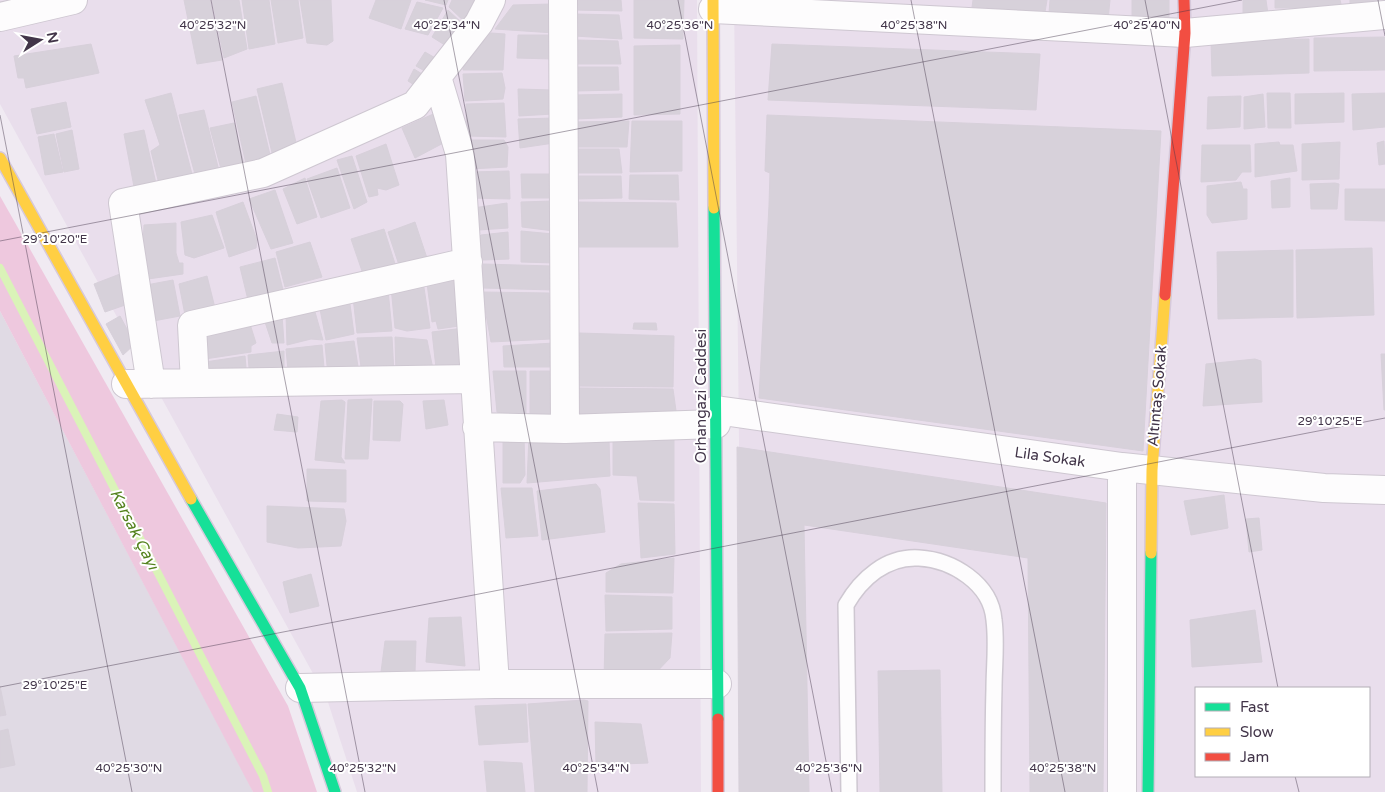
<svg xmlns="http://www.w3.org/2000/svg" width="1385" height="792" viewBox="0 0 1385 792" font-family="'Varela Round',sans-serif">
<rect width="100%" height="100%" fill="#f0eaf2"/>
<!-- residential -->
<path fill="#e9deec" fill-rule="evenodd" d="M0,0H697L701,792H357L327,699L0,104Z
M734,0H1385V792H743ZM1196,688H1369V776H1196Z"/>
<!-- industrial -->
<path fill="#e0dae4" d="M0,311L251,787L253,792H0Z"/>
<!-- green -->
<path fill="#eec8de" d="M0,196L288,706L317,792H253L0,311Z"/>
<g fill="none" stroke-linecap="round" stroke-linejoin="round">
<!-- stream -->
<path stroke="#daf3b8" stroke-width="8" d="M0,268L263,776L268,792"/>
</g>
<!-- building -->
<path fill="#d7d1da" stroke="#d7d0da" d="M184,0H210L222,60L197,64Z
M212,0H239L247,49L224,58Z
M242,0H269L275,44L249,49Z
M271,0H298L303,38L278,43Z
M300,0H331L333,41L327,45L307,43Z
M376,0H411L401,29L369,18Z
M425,0H448L446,5Z
M452,0H486L469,26L449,7Z
M573,0H621L622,11L574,10Z
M634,0H684L683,39L634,38Z
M973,0H1047L1045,12L972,7Z
M1050,0H1110L1108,20L1049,13Z
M1132,0H1169V23L1132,24Z
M1243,0H1266L1268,14L1243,16Z
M1275,0H1340L1342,8H1275Z
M1350,0H1378L1379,14L1350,13Z
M417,2L443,8L428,35L405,29Z
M552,4L554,33L495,29L513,5Z
M448,10L464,25L448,47L432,37Z
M575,14L619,15L622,39L575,36Z
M491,33L505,34L503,70H463V64Z
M518,35H552V59L517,58Z
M1385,37V70L1314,71V38Z
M1309,39V73L1212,76L1211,40Z
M576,40L618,41L621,64H576Z
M91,44L99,73L26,88L24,78H18L14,56Z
M772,44L1040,54L1036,110L768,100Z
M680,45V114L634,115V46Z
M425,52L437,59L430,74L416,66Z
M576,67H618L619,90L575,91Z
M414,69L427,77L419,88L408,81Z
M502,73L505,88L503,99L465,101L463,74Z
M282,83L298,151L273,157L257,89Z
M518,89L552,90L553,114L519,116Z
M171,93L193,178L160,188L151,151L160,145L145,100Z
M1267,93H1290L1291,128H1268Z
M1344,93V122L1295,124V94Z
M1385,93V127L1353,130L1352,94Z
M622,94V117L575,119L574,95Z
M1263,94L1265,127L1244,129V97Z
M256,96L271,159L246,164L232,102Z
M1241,96L1240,127L1207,129L1208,97Z
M66,102L71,127L37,134L31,109Z
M504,103L506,137L467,136L466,104Z
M204,110L219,171L196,178L179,115Z
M440,111L451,139L415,158L402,128Z
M767,115L1161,131L1143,451L759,398L769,205L770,173L765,171Z
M554,118V143L520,148L518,119Z
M629,121L627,147H574V122Z
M632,121H682V171L630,172Z
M234,123L244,164L221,169L210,128Z
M72,130L79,169L64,172L56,134Z
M144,130L157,188L135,192L124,134Z
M54,134L63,172L45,175L38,137Z
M470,140H504L508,147L507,167L470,169Z
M1384,141L1385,164L1379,165L1377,143Z
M1279,142L1280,145H1293L1297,171L1255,177V144Z
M1340,142L1339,179L1302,180V144Z
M386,144L399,185L386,190L377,188L378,195L369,197L356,156Z
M1202,145H1250L1251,172H1242L1236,180L1201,182Z
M572,149H619L622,173H573Z
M352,156L367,202L354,209L337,160Z
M337,168L350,208L321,218L307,179Z
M509,171L510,199L471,198V172Z
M521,174H550L553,198H522Z
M630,175H678L679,200L629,199Z
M573,176H621L622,198L574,199Z
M305,178L317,217L297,224L283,189Z
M1290,178V207L1272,208L1271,181Z
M1241,182L1243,189H1247V219L1212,223L1207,215V186Z
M1335,183L1339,184L1337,209H1311L1310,184Z
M1345,189H1385V221L1345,220Z
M275,190L293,243L271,249L249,199Z
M553,201L554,231L522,227L521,202Z
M243,202L257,240L256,248L229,257L216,212Z
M575,202L676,203L678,247H573Z
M507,203L508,228L479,230L473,208Z
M212,215L224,248L194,258L185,255L181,222Z
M415,222L428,261L400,268L388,232Z
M176,223V253L179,263H183V274L141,280L144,225Z
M384,229L396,267L363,274L351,239Z
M521,231L553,234L556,263L521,262Z
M508,232L509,259L483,260L476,241L481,235Z
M310,242L322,277L285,287L276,252Z
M1372,248L1374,315L1297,318L1296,250Z
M1293,250V317L1218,319L1217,252Z
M275,258L283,290L248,300L240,267Z
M483,264L552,266L553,290L482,288Z
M120,274L125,285L128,304L105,312L94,284Z
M207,276L216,312L186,320L179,284Z
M173,280L180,316L148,322L141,286Z
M423,281L430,328L407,331L395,328L391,287Z
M457,281L466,325L438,329L436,321L432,322L427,283Z
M388,290L392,331L357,333L353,297Z
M482,292L549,293L551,339L491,342Z
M349,297L354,334L326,340L319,304Z
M313,305L323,340L311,339L287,345L286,315Z
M282,315L284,343H272L264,319Z
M120,316L135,344L123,355L106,324Z
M634,323H656L657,330L633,329Z
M250,324L256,343L251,346V352L205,359L206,330Z
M464,328L466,363L437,377L432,332Z
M579,333L674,336L673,387L579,386Z
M392,337L394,374H362L357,338Z
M395,337L427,340L434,374L396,375Z
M354,341L359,373L328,376L325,344Z
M554,343L555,367H504L503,346Z
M322,345L325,379L289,381L286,349Z
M284,351V380L250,381L248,355Z
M1381,354H1385V410H1384Z
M245,356L247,379L207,382L205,362Z
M1255,359L1261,361L1262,402L1203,406L1206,364Z
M493,371H526V419L497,412Z
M530,371H557L558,420H530Z
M577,388L673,389L677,418L576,414Z
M372,399L368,459H345L348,400Z
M342,400L345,402L341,457L345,463L315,460L321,401Z
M444,400L448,425L426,429L423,401Z
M374,401H400L403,404L400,441L373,440Z
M277,414L298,417L297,432L274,430Z
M503,435L524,436L525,475L520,483H503Z
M529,436L609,439L610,476L527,483Z
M613,439H674V501L640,500L637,476L613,475Z
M737,447L1106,503L1103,792H1030L1028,558L804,525L809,792H739Z
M307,469L346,470V502L307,501Z
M596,484L600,489L605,532L542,540L537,491Z
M501,488H532L538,536L506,538Z
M1224,495L1228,528L1191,535L1184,501Z
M638,503L674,504L675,554L641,558Z
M267,506L344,509L346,521L341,546L298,548L267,542Z
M1259,518L1262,550L1249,552L1246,519Z
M674,558L673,593L606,592V573L621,564Z
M311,574L319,606L290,613L283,582Z
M605,595L672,597V629L606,631Z
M1255,610L1262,662L1192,667L1190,620Z
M461,617L465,666L426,662L429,618Z
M672,633L670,658L649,680L604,682L605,634Z
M385,641H416L415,672H381Z
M940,670L942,792H880L878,671Z
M0,686L6,715L0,716Z
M584,700L588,701L587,792H535L528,704Z
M526,704L528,742L479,745L475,706Z
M595,722L641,724L648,763L596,765Z
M8,729L15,765L0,768V731Z
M484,761L522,763L525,792H487Z"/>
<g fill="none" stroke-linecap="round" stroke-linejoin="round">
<!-- lane casing -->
<g stroke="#cec7d1" stroke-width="18">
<path id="lane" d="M849,792L846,605C861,579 886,556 919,558C952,560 991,583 994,620C997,643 994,667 994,689C993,723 993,758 993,792"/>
</g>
<!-- street casing -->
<g stroke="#cec7d1" stroke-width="30">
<path id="street" d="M563,0L565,429L716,424
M713,9L1185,33L1385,15
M0,17L73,0
M437,77L460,154L475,379
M195,383L192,325L468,262
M126,384L475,379L495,684
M151,384L123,203L263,173L415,105L479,23L491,0
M716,410L1122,467L1324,488L1385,490
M477,427L565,429
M300,688L495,684H717
M1122,792V467"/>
</g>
<!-- fast casing -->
<g stroke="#d6c9db" stroke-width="14">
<path id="fast" d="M714,208L718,719
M191,499L300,688L335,792
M1148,792L1151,553"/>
</g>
<!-- slow casing -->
<g stroke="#d6c9db" stroke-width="14">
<path id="slow" d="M713,0L714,208
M0,158L191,499
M1151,553L1152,470L1165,295"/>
</g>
<!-- jam casing -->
<g stroke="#d6c9db" stroke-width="14">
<path id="jam" d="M1165,295L1185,33L1184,0
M718,719V792"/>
</g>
<!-- lane -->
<use href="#lane" stroke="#fdfcfd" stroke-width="15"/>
<!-- street -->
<use href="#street" stroke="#fdfcfd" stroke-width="28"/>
<!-- fast -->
<use href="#fast" stroke="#16e098" stroke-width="11"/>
<!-- slow -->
<use href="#slow" stroke="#ffcf43" stroke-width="11"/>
<!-- jam -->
<use href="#jam" stroke="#f24e42" stroke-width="11"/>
</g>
<!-- ticks -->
<path fill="none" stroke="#423549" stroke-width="1" stroke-opacity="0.45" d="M211,0L365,792M444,0L598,792M678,0L832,792M911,0L1065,792M1145,0L1278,688M1378,0L1385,36M0,115L132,792M0,241L1242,0M0,687L1385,418M1295,776L1299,792"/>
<g text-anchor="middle" stroke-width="4" stroke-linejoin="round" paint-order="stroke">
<!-- street labels -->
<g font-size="15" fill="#423549" stroke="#fff">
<text transform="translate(701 396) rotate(-90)" y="5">Orhangazi Caddesi</text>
<text transform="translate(1157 396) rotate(-85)" y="5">Altıntaş Sokak</text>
<text transform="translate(1050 457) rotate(8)" y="5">Lila Sokak</text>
</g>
<!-- water labels -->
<g font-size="16" font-style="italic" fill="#54821e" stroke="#fff">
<text transform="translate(135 529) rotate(63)" y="6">Karsak Çayı</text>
</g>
</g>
<g font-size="12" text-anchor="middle" fill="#423549" stroke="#fff" stroke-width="4" stroke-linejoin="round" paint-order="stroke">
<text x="213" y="29">40°25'32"N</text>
<text x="447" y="29">40°25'34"N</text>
<text x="680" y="29">40°25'36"N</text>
<text x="914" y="29">40°25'38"N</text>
<text x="1147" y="29">40°25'40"N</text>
<text x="55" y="243">29°10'20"E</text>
<text x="1330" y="425">29°10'25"E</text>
<text x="55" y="689">29°10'25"E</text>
<text x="129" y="772">40°25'30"N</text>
<text x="363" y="772">40°25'32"N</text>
<text x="596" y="772">40°25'34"N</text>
<text x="829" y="772">40°25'36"N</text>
<text x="1063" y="772">40°25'38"N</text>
</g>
<!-- legend -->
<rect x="1195" y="687" width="175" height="90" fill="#ffffff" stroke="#b3aeb6"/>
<rect x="1205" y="703" width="25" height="8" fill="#16e098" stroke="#b3aeb6"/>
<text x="1240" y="712" font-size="15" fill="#423549">Fast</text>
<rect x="1205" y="728" width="25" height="8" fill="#ffcf43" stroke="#b3aeb6"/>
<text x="1240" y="737" font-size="15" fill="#423549">Slow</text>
<rect x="1205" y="753" width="25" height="8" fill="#f24e42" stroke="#b3aeb6"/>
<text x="1240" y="762" font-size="15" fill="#423549">Jam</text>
<!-- north arrow -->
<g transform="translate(40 40) rotate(79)" stroke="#ffffff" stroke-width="4" paint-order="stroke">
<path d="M0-4L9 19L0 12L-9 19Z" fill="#423549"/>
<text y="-8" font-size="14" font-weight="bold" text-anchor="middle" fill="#423549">N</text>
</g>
</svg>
